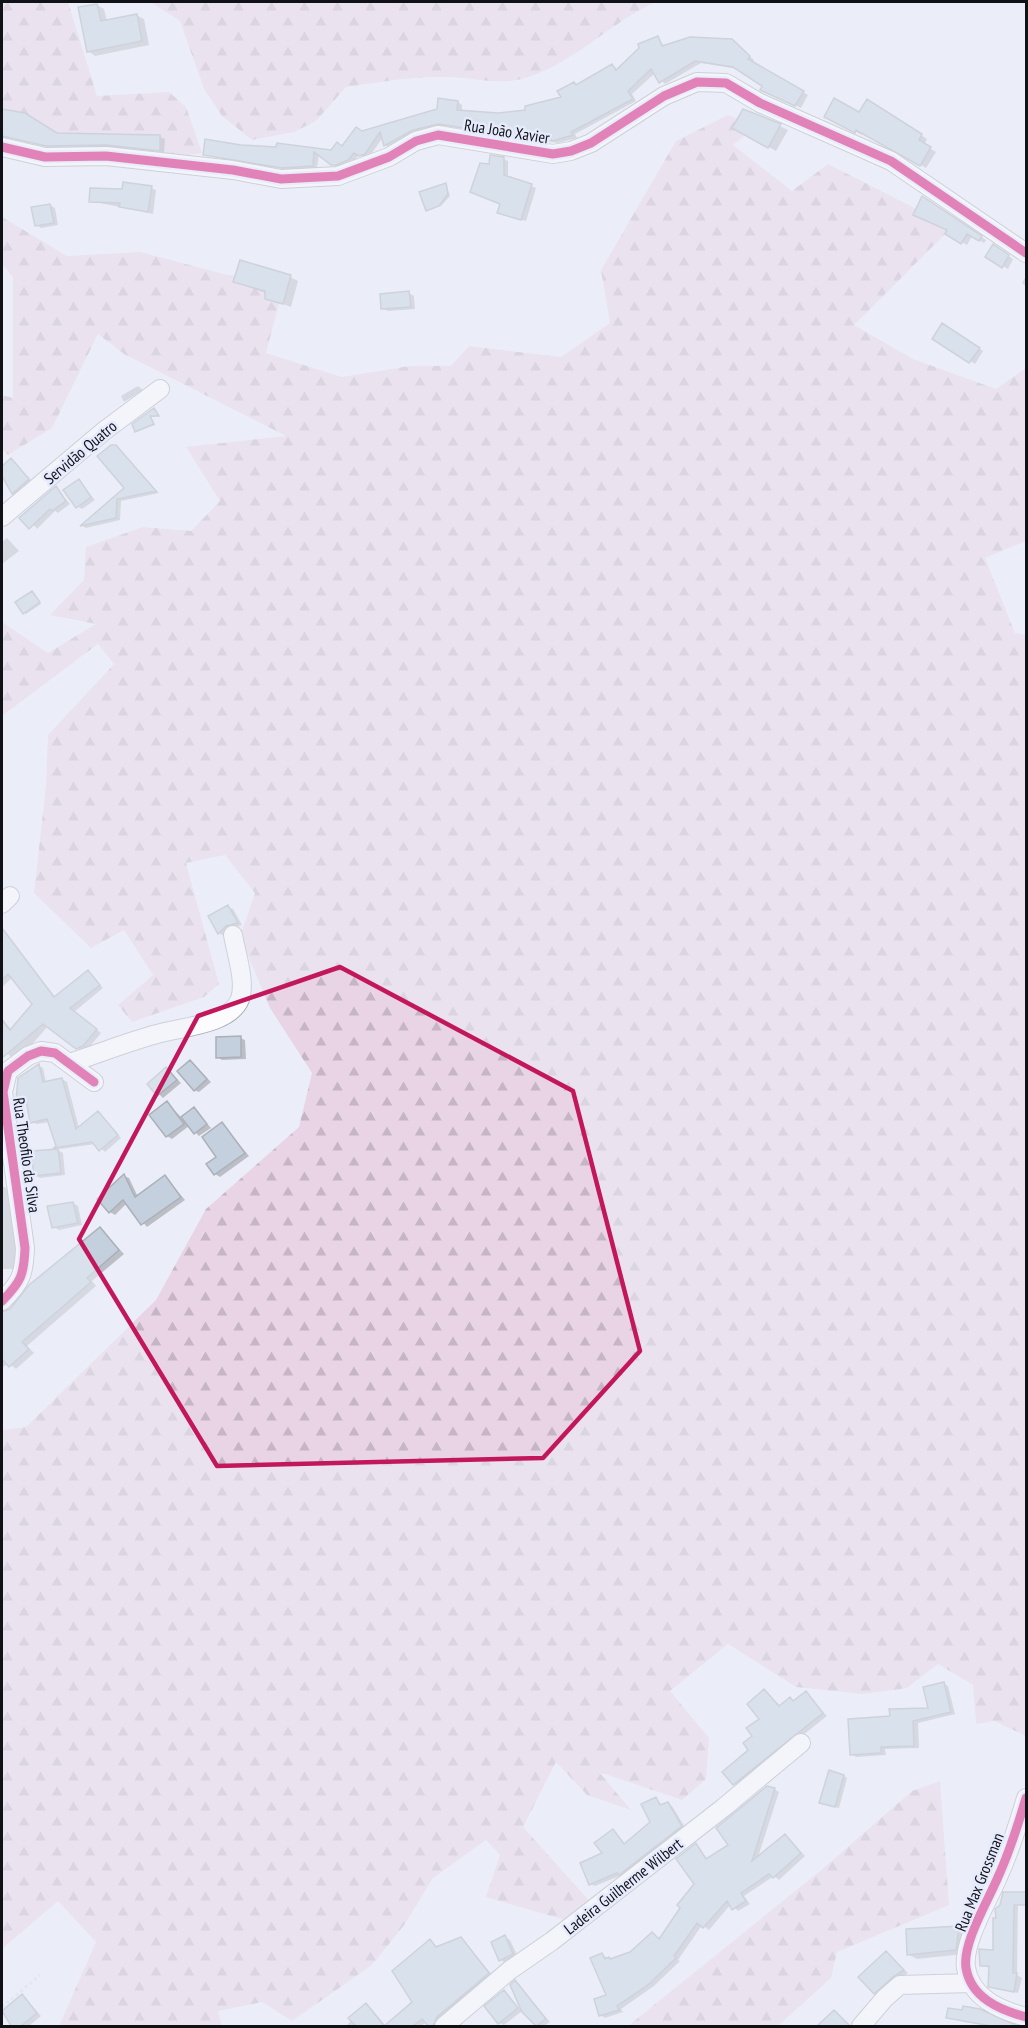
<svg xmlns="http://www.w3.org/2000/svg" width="1028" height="2028" viewBox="0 0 1028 2028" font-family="'PT Sans Narrow',sans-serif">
<defs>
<pattern id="forest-firs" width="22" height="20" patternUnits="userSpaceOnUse" patternTransform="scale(1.5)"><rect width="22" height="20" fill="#e8d4e5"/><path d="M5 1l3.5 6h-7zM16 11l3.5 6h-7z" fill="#c6b5c4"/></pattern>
</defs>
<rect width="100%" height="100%" fill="#ebeef8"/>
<!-- forest -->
<path fill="url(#forest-firs)" d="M2,2H68L97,96L169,92L186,107L202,153L158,159L102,149L43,131L2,134Z
M150,2H656C610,22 574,64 525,78C499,86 473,77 447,77C413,76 379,82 346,87L316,121L294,132L252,140L222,116L204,89L180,21Z
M728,115L755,127L733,145L792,191L828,164L952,227L854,325L913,359L996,389L1026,368V541L985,558L1015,633L1026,635V1736L994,1721L976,1724L973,1685L938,1664L907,1688L863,1694L796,1687L728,1644L670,1691L709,1738L706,1779L682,1800L599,1772L631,1810L587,1795L556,1762L523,1827L594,1906L572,1922L486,1897L500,1855L486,1840L433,1878L405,1924L372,1965L292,2021L262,2002L218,2011L222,2026H59L96,1942L58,1901L2,1949V1430L26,1427L156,1300L206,1209L299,1127L312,1073L270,1008L240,937L255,893L225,855L186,863L219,984L204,997L132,1022L118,1005L153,975L124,930L91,948L34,893L46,785L48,735L114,664L98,644L2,716V622L48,653L96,624L50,615L84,580L86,547L143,527L191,531L220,501L186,447L286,436L124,354L98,334L52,428L8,455L2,449V395L13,398V277L2,264V217L67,256L140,252L228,275L286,277L266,353L342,377L410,366H451L469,346L561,357L610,323L601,270L676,141Z
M940,1781L949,1905L837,1952L831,1978L778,2026H628L820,1871L912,1791Z"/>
<!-- shadow -->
<path fill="#0003" d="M97,5L104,9L107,21L136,15L144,19L149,45L95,56L88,51Z
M658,38L665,47L731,40L754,60L752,63L808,95L801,108L766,92L764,86L738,69L701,63L665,84L655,73L632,94L636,101L575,134L577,138L558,143L445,126L418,132L390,148L385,145L383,137L370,156L365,158L359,155L353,162L337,167L319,154L317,168L288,170L205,155L241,146L331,152L343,148L362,132L438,111L458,102L462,105V112L498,115L527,112L563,98L574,83L578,85L612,65L618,70Z
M867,101L927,139L924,145L936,152L926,168L863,132L862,135L826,116L860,114Z
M749,111L788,130L776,151L734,127Z
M2,117L57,134L160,137L165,139L164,152L112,147L52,148L10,138L2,142Z
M503,159L508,161V178L536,188L526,221L504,215L491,166Z
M446,184L450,196L441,206L427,210Z
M151,188L156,190L153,214L91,201L123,190Z
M927,201L986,240L984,243L972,236L967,245L947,233L948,230Z
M50,205L55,208L58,225L41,228L36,225Z
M998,249L1013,259L1008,269L987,257Z
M1026,276V286L1022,283Z
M290,277L298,281L291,307L267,298L266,293L235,282Z
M409,293L414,296L415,309L388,311L383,309Z
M942,325L983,351L975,364L934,338Z
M138,386L143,390L124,402L121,396Z
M154,410L159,416L151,417L155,425L137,431Z
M116,446L159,493L121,501L120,520L86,528L82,526L126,488Z
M11,460L33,483L18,496L13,493L2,473V468Z
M79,481L95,500L82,509L77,506Z
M56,488L70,504L58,513L55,511L37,529L25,514Z
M7,538L19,551L2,564V542Z
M34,594L41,604L26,614L24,613Z
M228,907L233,909L242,925L231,928L224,936L219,933L210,917Z
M4,932L56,998L88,972L103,988L74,1012L101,1033L88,1049L82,1051L48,1026L29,1048L13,1059L2,1048V1018L12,1031L34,1004L13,977L2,987V934Z
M240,1038L245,1040L246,1059L222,1060L217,1057Z
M190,1061L211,1082L199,1092L194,1090Z
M39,1066L43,1068L46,1082L62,1079L67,1082L79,1128L98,1113L121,1138L105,1152L96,1144L60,1149L56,1147L50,1122L37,1124L32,1122L28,1101L17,1100Z
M167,1069L181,1083L163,1098L149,1084Z
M167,1103L182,1118L194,1109L211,1128L199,1136L189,1126L172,1139L167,1136Z
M222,1124L249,1156L220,1177L215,1174Z
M58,1150L63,1153L65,1175L40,1178L35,1175Z
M124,1176L129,1178L138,1197L165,1177L185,1200L147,1227L127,1203L115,1215L110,1212Z
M2,1186L9,1189L18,1246L17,1269H2Z
M73,1203L78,1206L82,1225L59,1230L54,1227Z
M100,1229L124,1254L92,1281L96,1286L27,1346L34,1353L16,1369L8,1363L2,1368V1313L11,1310Z
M943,1683L948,1686L955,1714L918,1723L919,1748L885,1749L886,1755L856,1757L851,1754L891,1718L930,1709Z
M764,1690L780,1706L790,1699L795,1702L806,1693L827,1716L739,1786L734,1784L761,1719Z
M844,1776L847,1778L839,1808L825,1804Z
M774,1789L779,1792L758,1857L785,1836L805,1856L779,1880L774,1876L744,1896L750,1904L738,1911L731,1904L709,1930L702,1925L678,1960L680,1961L654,1986L621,2009L623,2012L605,2018L600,2015L608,1996L602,1955L612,1960L631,1953L653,1933L660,1940L696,1885V1845L708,1860L730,1845Z
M656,1799L663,1806L668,1803L672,1806L686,1829L624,1876L622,1875L595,1886L590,1884L613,1830L626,1845L652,1823Z
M1018,1897L1017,1975L1022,1978L1018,1993L990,1986V1968L981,1965L995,1951L997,1919Z
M958,1927L966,1932L964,1954L917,1959L909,1955Z
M505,1937L510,1940L518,1957L505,1963L501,1960Z
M461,1938L493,1976L439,2026H430L426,2022L421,2026H387L414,2003L430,1941L438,1948Z
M886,1952L908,1973L880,1995L875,1993Z
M516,1982L550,2022L544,2026H535L523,2011Z
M504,1992L522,2011L504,2025L499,2023Z
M22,1996L41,2016L29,2026H13L2,2013Z
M366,2005L371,2008L386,2026H346Z
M980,2011L1014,2026H990L952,2019Z"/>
<!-- building -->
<path fill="#c4d0dd" stroke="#acb0b8" stroke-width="1.5" d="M97,4L101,21L137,14L142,41L87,52L78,7Z
M658,36L662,46L690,37L732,39L750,56L748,59L804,91L795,106L760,90L762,86L733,67L695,61L659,83L651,69L628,91L633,99L571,132L573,135L552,141L551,138L537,140L439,124L413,130L384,146L380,132L365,154L359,156L354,153L348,160L336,165H331L314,152L313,166L282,168L203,155L205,139L241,145L276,147L277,143L331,150L337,142L342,146L356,127L362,131L437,109L438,98L458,101L457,110L498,113L525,110V106L561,97L557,91L574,82L576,85L612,64L616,70L639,48L638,44Z
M834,98L859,112L867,99L922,134L919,140L931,147L920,166L856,130L855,133L824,117Z
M2,109L25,113L57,133L160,135V151L106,145L46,146L2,136Z
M743,109L781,124L768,148L732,128Z
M490,155L504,157V175L532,184L521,220L497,213L500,204L470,192L480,163L489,164Z
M123,182L152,186L148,212L119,207L120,203L89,202L90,188L122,189Z
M446,183L448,194L439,206L426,211L419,192Z
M922,196L982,236L979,241L967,234L961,244L945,234L947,230L913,215Z
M50,204L54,223L35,226L31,207Z
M993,244L1009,255L1002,268L985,257Z
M240,260L291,275L283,304L265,299V291L233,282Z
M409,291L411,307L381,309L380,294Z
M942,323L980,348L969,363L932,339Z
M154,408L159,416H150L154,424L135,432L132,424Z
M111,445H116L156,491L117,499L116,518L80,526L124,488L97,456Z
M11,458L29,479L12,494L2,476V466Z
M79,479L91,497L76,508L63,490Z
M56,486L66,501L52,511L50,509L29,529L19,518Z
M32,591L40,602L23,614L15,602Z
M228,905L238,923L226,926L218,934L208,916Z
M2,928L54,997L88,970L100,985L70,1008L97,1029L83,1046L76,1049L43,1024L2,1058V1020L10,1030L32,1004L8,974L2,980Z
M241,1036V1057L216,1058V1037Z
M190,1060L207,1079L194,1091L177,1071Z
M39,1064L43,1082L62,1078L76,1129L98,1111L118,1135L99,1151L92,1142L54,1148L56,1146L47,1119L30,1123L26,1099L16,1101L18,1078Z
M166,1067L177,1080L157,1096L147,1084Z
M167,1101L184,1124L166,1137L149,1115Z
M194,1107L207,1124L194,1134L181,1117Z
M222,1122L245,1153L214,1175L206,1164L216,1157L202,1137Z
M58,1149L61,1173L34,1176L31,1151Z
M124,1174L135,1197L165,1175L181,1197L141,1225L123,1200L109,1213L97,1199Z
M73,1202L78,1223L52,1228L47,1206Z
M100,1227L119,1250L87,1278L91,1282L22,1342L29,1349L9,1367L2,1359V1312L10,1309L29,1285Z
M944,1682L951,1712L913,1721L914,1746L881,1747V1753L850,1755L848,1719L890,1716L889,1709L928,1708L923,1687Z
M764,1689L779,1706L790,1697L793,1701L806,1691L823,1713L733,1785L722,1772L748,1750L743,1743L752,1736L746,1728L759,1719L747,1704Z
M829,1770L844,1775L835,1807L819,1803Z
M767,1786L775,1788L752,1861L785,1834L801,1853L773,1878L769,1874L741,1893L746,1901L732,1910L727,1901L703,1928L697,1923L674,1956L676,1958L649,1984L617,2006L619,2010L599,2016L594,1999L606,1995L590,1958L602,1953L605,1959L609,1957L610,1959L630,1952L652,1932L659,1939L680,1908L677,1905L694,1884L676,1859L696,1843L706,1859L728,1845L716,1828Z
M656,1797L660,1805L668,1802L682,1826L619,1875L617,1873L589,1885L580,1863L602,1853L594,1843L613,1829L624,1844L650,1822L641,1804Z
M1003,1892H1026V1905H1014L1013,1973H1017L1014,1992L988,1987L989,1966H980L979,1949L993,1950V1918H996L995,1909L1000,1905Z
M959,1926L956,1950L907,1955L906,1929Z
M505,1935L513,1954L499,1961L491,1942Z
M461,1937L489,1973L437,2017L433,2026H428L422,2019L413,2026H356L348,2018L366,2003L384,2026L412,2002L392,1971L430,1939L436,1947Z
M886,1951L904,1970L893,1977L874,1994L858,1977Z
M515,1980L546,2019L536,2026L522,2012L510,1985Z
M504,1990L518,2008L498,2024L484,2006Z
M22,1994L37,2013L21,2026H11L2,2011Z
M963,2006L980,2009L1018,2026H991L946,2018L948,2008L962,2010Z
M834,2010L850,2026H817Z"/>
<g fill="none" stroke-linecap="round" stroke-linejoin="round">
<!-- minor casing -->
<g stroke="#aaacb3" stroke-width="20">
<path id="minor" d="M2,147L45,157L106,156L233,170L281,179L338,176L389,157L416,141L438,135L553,154L571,151L591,143L664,96L697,82L726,83L760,103L891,161L1026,253
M2,517L104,431L160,389
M2,904L10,896
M69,1063C98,1054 127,1042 157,1034C180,1027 230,1025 240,999C246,982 236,953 233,935
M2,1301C21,1282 24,1275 25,1248L3,1092L8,1071L28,1056L41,1051L55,1053L94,1082
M1026,1798C1018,1825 1010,1851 998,1877C989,1899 962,1943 966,1968C971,1998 1000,2010 1026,2017
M444,2026L510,1970L552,1941L723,1808L801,1743
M861,2026L885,1998L900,1985L971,1983"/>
</g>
<!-- path -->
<path stroke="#dcdde0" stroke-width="3" stroke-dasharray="3 3" stroke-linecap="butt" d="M2,2007L40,1975"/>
<!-- minor -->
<use href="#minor" stroke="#fcfcfe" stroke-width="18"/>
<!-- cycleway casing -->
<g stroke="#e6eafd" stroke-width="13">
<path id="cycleway" d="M2,147L45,157L106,156L233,170L281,179L338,176L389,157L416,141L438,135L553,154L571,151L591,143L664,96L697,82L726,83L760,103L891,161L1026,253
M2,1301C21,1282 24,1275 25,1248L3,1092L8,1071L28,1056L41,1051L55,1053L94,1082
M1026,1798C1018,1825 1010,1851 998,1877C989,1899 962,1943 966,1968C971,1998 1000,2010 1026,2017"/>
</g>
<!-- cycleway -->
<use href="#cycleway" stroke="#d6006c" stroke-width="9"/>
</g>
<!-- marked area -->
<path d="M0 0H1028V2028H0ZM340,967L573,1091L640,1351L543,1458L217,1466L79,1239L198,1016Z" fill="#ebeef8" fill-opacity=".55" fill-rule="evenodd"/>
<path fill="none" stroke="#c2185b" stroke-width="4.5" stroke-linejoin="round" d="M340,967L573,1091L640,1351L543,1458L217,1466L79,1239L198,1016Z"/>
<g text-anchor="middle" stroke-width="5" stroke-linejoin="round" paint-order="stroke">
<!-- street labels -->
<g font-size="16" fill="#101117" stroke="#e6eafd">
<text transform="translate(507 131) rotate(9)" y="6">Rua João Xavier</text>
<text transform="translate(80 452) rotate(-40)" y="6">Servidão Quatro</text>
<text transform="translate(27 1155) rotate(82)" y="6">Rua Theofilo da Silva</text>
<text transform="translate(979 1882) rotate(-68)" y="6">Rua Max Grossman</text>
<text transform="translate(623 1886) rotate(-38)" y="6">Ladeira Guilherme Wilbert</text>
</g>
</g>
<!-- border -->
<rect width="1028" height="2028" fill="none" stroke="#101117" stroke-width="6"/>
</svg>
